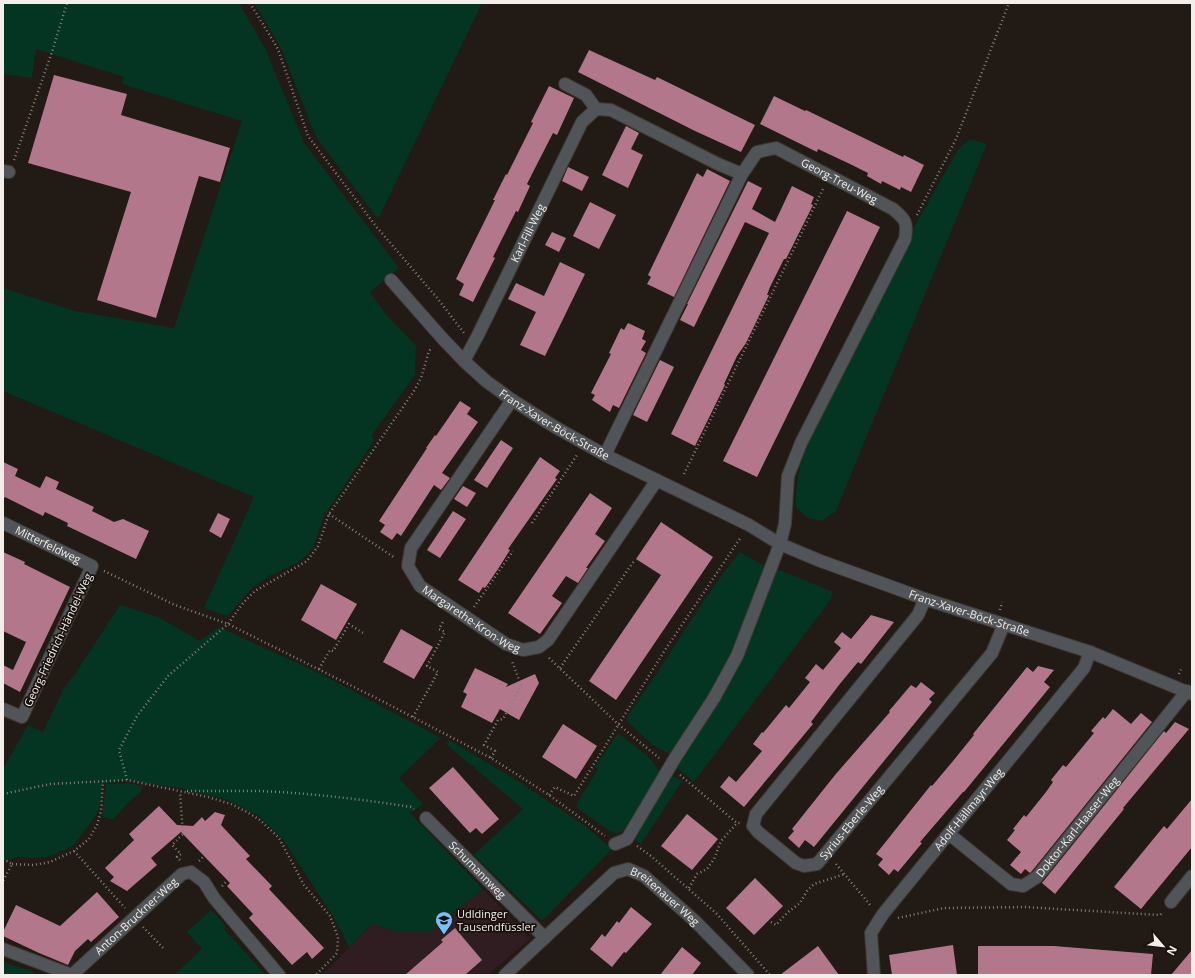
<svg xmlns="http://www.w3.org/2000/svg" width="1195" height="978" viewBox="0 0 1195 978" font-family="'Open Sans',sans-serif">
<rect width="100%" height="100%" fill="#221a14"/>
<!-- education -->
<path fill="#2f1d22" d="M483,889L530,939L487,975H322L372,924L394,931H431Z"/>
<!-- green -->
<path fill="#033522" d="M3,3H239L266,50L304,143L399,268L370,292L384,312L416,346L415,375L372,435L374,441L324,516L313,548L308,554L295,564L269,576L251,589L228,616L204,608L254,497L3,391V288L75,311L174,328L242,121L122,84L124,77L36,49L32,78L3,74Z
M254,3H482L378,219L316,137L281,48Z
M970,139L987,144L836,511L822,521L808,518L796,507C796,482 798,469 807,445L907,245L913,229L959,148Z
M740,552L768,568L728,664L689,729L669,754L653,745L628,722L627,716C667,663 698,603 740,552Z
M772,567L833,592L831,599L694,782L677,768L676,763L714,698Z
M120,605L158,617L200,641L219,627L321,674L441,738L399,778L423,804L410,813L483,889L431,931H394L372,924L349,947L333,916L282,838L259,816L225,799L183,789L127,780L102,784L99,809L92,821L73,846L47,857L29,858L17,857L3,862V769L28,725L43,732L64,688L79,668Z
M618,733L650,758L660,773L627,828L617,834L610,831L577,808V803L598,769L595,767Z
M449,740L518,781L585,826L612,849L542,921L474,855L523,809L446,744Z
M671,776L676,777L683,782L681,783L641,844L636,841L634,836Z
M129,783L142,786L141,792L128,803L113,820L102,816L106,784Z
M211,910L226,926L224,929L266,975H174L202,949L187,932Z
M3,962L29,970L37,975H3Z"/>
<!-- building -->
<path fill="#b2778a" d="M589,50L655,80L657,77L755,125L741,152L695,131L578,72Z
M54,75L127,94L121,115L230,148L220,182L199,176L156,318L97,300L131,192L28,163Z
M549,86L574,98L557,135L553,133L532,174L527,184L530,186L518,212L516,211L493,257L495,258L473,302L459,295L464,284L456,279L495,200H493L506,174L507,175L533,123L531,122Z
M774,96L805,111L806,110L903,157L904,155L924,165L911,192L901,187L900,190L882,181L881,184L867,176L868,173L850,164L818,149L817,152L760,124Z
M626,126L639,133L631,149L643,155L628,188L602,175Z
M568,167L589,177L582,191L562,181Z
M707,169L730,181L674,297L647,284L651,277L648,275L697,173L703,177Z
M748,181L762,188L752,209L775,222L792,186L814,197L811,204L813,205L786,259H784L770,287L767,295H769L746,343L737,356L724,384L725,385L695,446L671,434L769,233L745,222L694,327L680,320L688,304H687Z
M590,202L616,215L599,249L573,236Z
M847,211L880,227L757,477L723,461Z
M552,232L566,238L559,252L545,245Z
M560,262L585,274L545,356L520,345L536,312L508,299L516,283L544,296Z
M628,323L645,331L642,339L646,341L641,350L646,353L619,408L613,405L610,412L592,400L595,395L591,393L611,354L609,353L621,328L624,330Z
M660,360L674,367L647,422L633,415Z
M460,401L471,408L467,414L478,422L442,473L450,478L441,490L434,485L401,536L397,533L392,540L380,532L385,525L379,521L427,448H426L435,435L436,436Z
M501,440L513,448L487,488L474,480Z
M540,457L560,471L555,478L557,479L508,549L510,550L498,569L485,588L483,587L479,593L458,580Z
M3,462L18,469L15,476L40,488L46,476L59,482L56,489L94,507L92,511L114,522L123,519L149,531L136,559L67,526L68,523L45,512L43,516L5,497L3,500Z
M463,486L476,493L467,507L454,499Z
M590,493L612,508L595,534L605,541L586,568H588L578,583L566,576L552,596L562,603L540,634L508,613Z
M453,511L466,519L440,558L427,550Z
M218,513L230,519L221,538L209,531Z
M661,522L713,557L616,700L589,681L661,575L636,559Z
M3,552L25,562L24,564L70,587L20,692L3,683V665L13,670L26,642L3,631Z
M321,584L357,604L336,640L301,620Z
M871,615L894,622L861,664L858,662L839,685L811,722L813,724L744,807L720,787L729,776L736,782L762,751L753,744L762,732L763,733L786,705L789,708L810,682L805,678L816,664L823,670L841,648L834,642L842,632L851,639Z
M401,629L433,647L414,679L383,662Z
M1038,666L1054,670L1044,682L1050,687L964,792H963L920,842L922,843L898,872L894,869L889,875L878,865L883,859L876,854L931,785L932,786L953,761L974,735L973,734L1027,667L1033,672Z
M475,668L508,684L506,687L535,674L539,683L519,720L500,709L492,723L461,707L467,694L463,692Z
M921,682L935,693L929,699L932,702L814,847L805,840L799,848L788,838L794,831L792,829L835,775L890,712L889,711L911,685L916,688Z
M1113,709L1131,724L1141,713L1152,722L1032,871L1030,873L1025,869L1021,874L1010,865L1021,852L1007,840L1015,830L1013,829L1024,815L1026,817L1046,792L1053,782L1051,780L1063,765L1066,767L1094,733L1091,731L1103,717L1105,719Z
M1175,722L1189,729L1123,808L1124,809L1055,894L1042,883L1164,731L1166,733Z
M563,724L597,746L576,779L542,757Z
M453,767L499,819L482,834L476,828L470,833L429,788Z
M1192,799V847L1141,909L1114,887L1164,826L1167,829Z
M159,806L177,825L193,826L202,817L205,821L215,812L225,815L221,825L250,856L246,859L272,886L269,889L324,948L312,959L307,952L292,965L249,918L253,914L227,886L230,883L181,832L151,858L157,865L127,891L110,881L114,877L105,868L134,840L129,834Z
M687,814L718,839L692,870L661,846Z
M755,878L783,906L754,935L726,908Z
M97,892L119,917L91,942L88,939L75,951L68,965L39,953L3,936V932L16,905L60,926Z
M631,907L652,924L626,953L624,952L612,967L590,949L602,934L605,937L617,921L619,923Z
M455,928L482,960L465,975H405L443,942L441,940Z
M953,945L957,975H892L889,955Z
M818,946L839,975H780Z
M978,946H1054L1153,954L1151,975H978Z
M682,947L701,963L692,975H660Z
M1192,950V975H1171Z"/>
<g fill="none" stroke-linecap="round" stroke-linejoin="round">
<!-- minor casing -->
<g stroke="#3f3832" stroke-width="14">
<g id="minor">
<path d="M565,84L586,95L596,109"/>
<path d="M3,171L9,172"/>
<path id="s1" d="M391,280L442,338L464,361L486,381L512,400L555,427L605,455L749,525L780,544L818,560L925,599L1090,652L1192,694"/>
<path id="s2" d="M464,361L478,335L582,122L596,109L611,110L718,164L742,174"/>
<path id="s3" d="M512,400L411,548L408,566L420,586L506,644L523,650L539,647L548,640L657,480"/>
<path id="s4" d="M605,455L742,174L757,152L776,148L893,209C905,219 908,222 905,239L801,443L788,476L785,524L780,544L737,656L714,698L675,758L627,839L615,844"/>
<path id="s5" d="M3,523L92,566L22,717L3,709"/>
<path id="s6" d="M925,599L918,615L756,814L753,826L758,832L796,863L804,866L817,864L992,653L1004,624"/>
<path id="s7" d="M426,818L545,938"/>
<path id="s8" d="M949,834L1011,884L1023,886L1037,877L1187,691"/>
<path d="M1171,902L1192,876"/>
<path d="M3,949L72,975"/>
<path id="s9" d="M72,975L182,874L191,872L204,882L214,898L279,975"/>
<path id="s10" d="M505,975L614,873L628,869L644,876L695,921L748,975"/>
<path id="s11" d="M874,975L871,933L883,914L1084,668L1090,652"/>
</g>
</g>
<!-- path -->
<path stroke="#87807b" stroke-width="2.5" stroke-dasharray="1 3" stroke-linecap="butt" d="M250,3L278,49L308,136L375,225L438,299L464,333
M14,160L52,52L67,3
M917,215L956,139L1009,3
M684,474L823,189
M329,514L395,558
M532,523L577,455
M104,571L175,605L228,624L384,702L491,758L549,795L605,836
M474,607L513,551
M1000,610L1002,602
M549,658L619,725L659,758
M560,668L634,561
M319,669L330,650L333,651L349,624L363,633
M1179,674L1182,667
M413,717L438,672L427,666L445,632L439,629L444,620
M491,758L495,751L484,745L498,720L503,719L521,685L512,661
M680,775L737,823H740
M127,780L119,750L137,716L168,676L228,624L243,603L255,591L307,561L318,546L329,514L414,391L421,378L429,351L432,348
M187,791C211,791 234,791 258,791C309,793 360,799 411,807L414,809
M3,794L50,784L127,780L208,797L231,804L247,812L260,820L279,838L304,885L330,916L338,937L337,953L316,975
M549,795L555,787L574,796L665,650L741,537
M637,846L651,856L717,914L770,975
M74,851L125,908
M3,859L12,864L3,881
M180,860L177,857L181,854L172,845L183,834L180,792
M199,861L204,856
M12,864L33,865L50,862L74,851L89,839L97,825L101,811L103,781
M836,864L871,906
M222,886L227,881
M689,888L697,874L707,869L714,859L721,841L737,823
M898,918L944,908L1024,907L1160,915L1163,912
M771,922L776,925L788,912L800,903L807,891L814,884L845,874
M143,927L165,950"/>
<!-- minor -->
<use href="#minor" stroke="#515458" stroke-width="12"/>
</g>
<!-- icons -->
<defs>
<g id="school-pin" transform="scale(0.9)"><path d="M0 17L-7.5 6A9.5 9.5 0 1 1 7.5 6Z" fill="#78bff7" stroke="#18110b"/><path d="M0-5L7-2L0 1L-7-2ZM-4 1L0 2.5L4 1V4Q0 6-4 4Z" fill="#111"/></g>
</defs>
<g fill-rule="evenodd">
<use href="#school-pin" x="444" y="920"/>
</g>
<g text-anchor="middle" stroke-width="3.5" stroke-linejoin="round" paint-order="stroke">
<!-- street labels -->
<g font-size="11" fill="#f4eeea" stroke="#18110b">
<text dy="4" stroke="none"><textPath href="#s4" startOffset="430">Georg-Treu-Weg</textPath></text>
<text dy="4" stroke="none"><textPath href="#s2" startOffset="143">Karl-Fill-Weg</textPath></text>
<text dy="4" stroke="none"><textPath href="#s1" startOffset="220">Franz-Xaver-Böck-Straße</textPath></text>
<text dy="4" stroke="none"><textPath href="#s5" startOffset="50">Mitterfeldweg</textPath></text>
<text dy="4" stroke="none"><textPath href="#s1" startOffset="677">Franz-Xaver-Böck-Straße</textPath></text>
<text dy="4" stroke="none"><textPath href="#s3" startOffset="282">Margarethe-Kron-Weg</textPath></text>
<text transform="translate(58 640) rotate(-65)" y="4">Georg-Friedrich-Händel-Weg</text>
<text dy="4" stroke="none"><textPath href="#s11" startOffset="200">Adolf-Hällmayr-Weg</textPath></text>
<text dy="4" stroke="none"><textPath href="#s6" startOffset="419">Syrius-Eberle-Weg</textPath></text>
<text dy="4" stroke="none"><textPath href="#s8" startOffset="173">Doktor-Karl-Haaser-Weg</textPath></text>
<text dy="4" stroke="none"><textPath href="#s7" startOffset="73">Schumannweg</textPath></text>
<text dy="4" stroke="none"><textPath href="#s10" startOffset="210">Breitenauer Weg</textPath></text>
<text dy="4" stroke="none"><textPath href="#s9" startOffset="87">Anton-Bruckner-Weg</textPath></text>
</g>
<!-- poi labels -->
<g font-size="11" fill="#f4eeea" stroke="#18110b" text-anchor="start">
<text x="457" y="918">Udldinger<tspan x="457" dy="13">Tausendfüssler</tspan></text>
</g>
</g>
<!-- border -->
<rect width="1195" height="978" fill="none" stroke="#f4eeea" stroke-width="8"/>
<!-- north arrow -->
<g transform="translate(1163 946) rotate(118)" stroke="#18110b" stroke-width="3" paint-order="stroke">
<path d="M0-3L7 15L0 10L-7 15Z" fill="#f4eeea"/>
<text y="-6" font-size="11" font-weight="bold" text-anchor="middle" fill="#f4eeea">N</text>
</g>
</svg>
